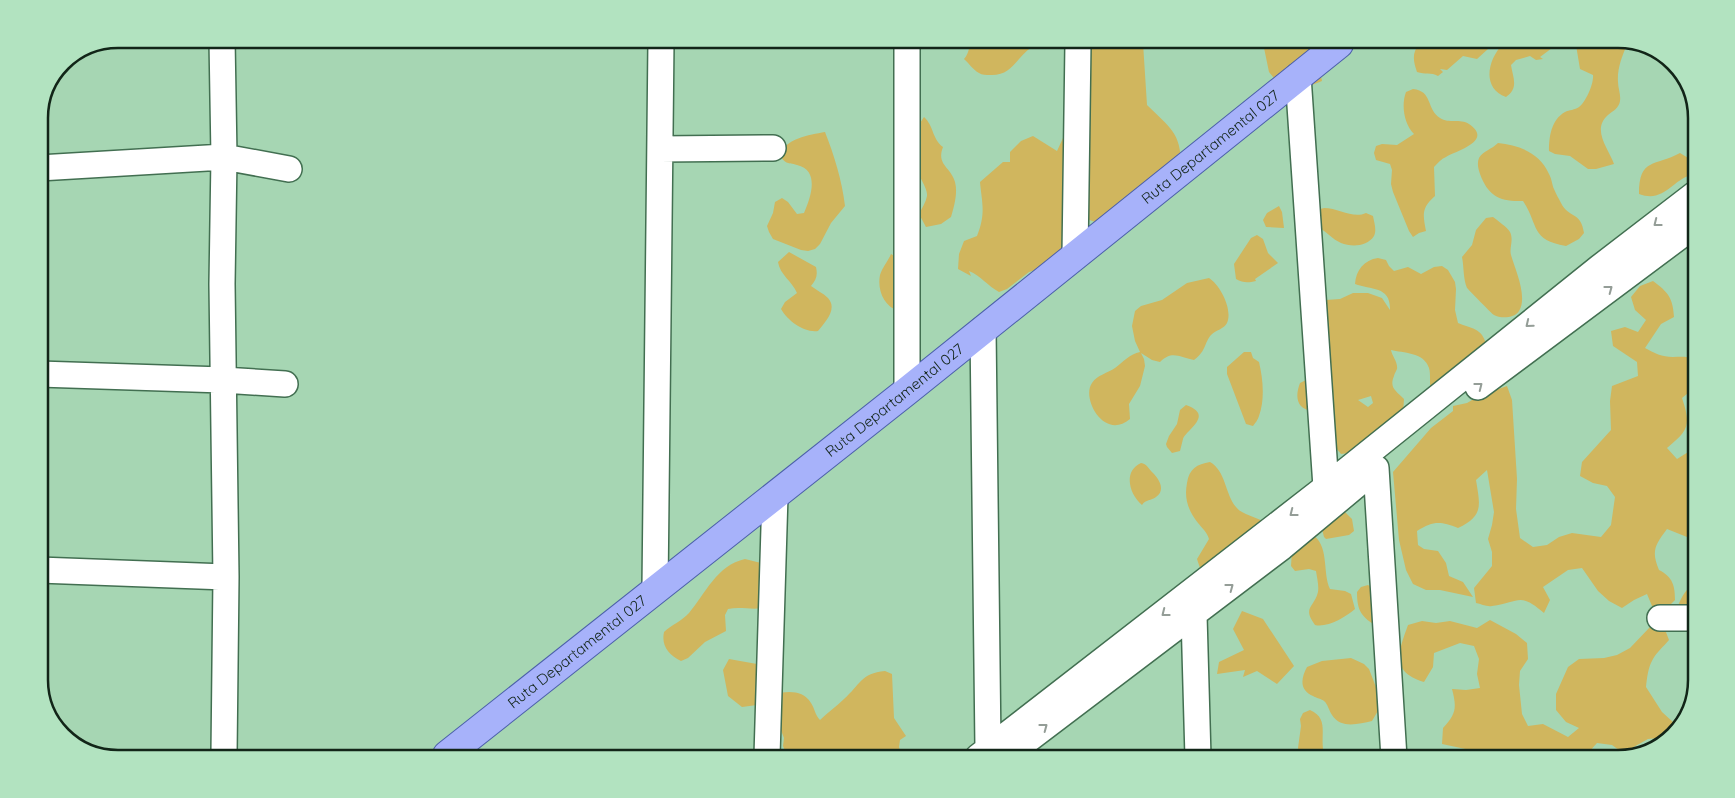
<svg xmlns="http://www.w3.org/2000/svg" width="1735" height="798" viewBox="0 0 1735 798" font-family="Quicksand,sans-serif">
<rect width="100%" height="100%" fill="#a6d6b3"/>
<!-- green -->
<path fill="#d0b65e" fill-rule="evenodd" d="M972,42H1032V47C1016,57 1013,76 990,75C986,75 982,75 979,73C973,70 969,63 964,59C969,54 968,48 972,42Z
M1080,43H1143L1147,105C1170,128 1181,132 1181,166L1095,222L1079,216L1072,238L1049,266L1029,272L1007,289L999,292C988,286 981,276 969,271L971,276L958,269L959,254L964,241L977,236C986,213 982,204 980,182L1003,162H1010V152L1021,141L1033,136L1057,151L1063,138L1072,126Z
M1263,43L1310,44L1318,63L1322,81L1307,87L1278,83L1269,72Z
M1419,44H1489L1488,49L1477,59L1463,56L1447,70L1440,69L1443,72L1438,76C1431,72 1425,75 1417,72C1413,61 1412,53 1419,44Z
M1503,44L1556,45L1540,57L1543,59L1536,60L1530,56L1516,60L1511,65C1513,78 1519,88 1506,97C1481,88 1488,59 1503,44Z
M1576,45H1627C1622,56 1617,69 1618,82C1618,88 1621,95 1620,101C1619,108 1613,111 1608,115C1591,130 1609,149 1614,164L1596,169H1588L1570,156L1555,154L1549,151C1549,137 1551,120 1565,112C1569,110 1575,110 1579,107C1586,102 1594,83 1593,75L1580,69Z
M1413,89C1433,91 1426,109 1440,118C1449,124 1460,118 1469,124C1494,141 1456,151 1446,157C1441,159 1438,163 1434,167L1435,196C1421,208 1423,215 1426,231L1419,233L1413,237L1409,231L1393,192L1391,184L1392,170L1390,164L1376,160L1374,153L1376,146L1382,144L1397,145L1414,134C1404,124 1401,105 1406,92Z
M924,117C934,126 932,139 943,147C936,165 951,167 955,182C958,193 954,207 951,217L941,224L926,227L919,214C922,208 926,202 927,196C928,188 918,177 917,167C916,152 922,138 920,123Z
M825,132C834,155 842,180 845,206L831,223L820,244L815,249L808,251L801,250L773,239L769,232L767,226L773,213L775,202L782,198L788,202L797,214L804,213C811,197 820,170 797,165C787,162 787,165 780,156C785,138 809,135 825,132Z
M1498,143C1519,145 1540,153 1549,174C1552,179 1552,185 1554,189C1556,194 1559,199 1561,203C1569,219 1581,211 1584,233L1579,239L1566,246C1530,240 1539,225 1523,201C1500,202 1488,196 1480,174C1478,168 1477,163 1479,158C1483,151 1492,149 1498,143Z
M1680,153L1693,161L1695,169L1691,175C1671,181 1664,203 1639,194C1639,157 1655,167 1680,153Z
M1279,206L1282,212L1284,228L1266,227L1263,220L1267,213Z
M1324,208C1339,208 1353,219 1366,213L1373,216C1374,222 1377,230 1374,236C1367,247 1351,247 1341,243C1332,239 1326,231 1318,227L1317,210Z
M1493,217C1498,221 1507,227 1510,232C1514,240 1509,248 1511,255C1515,269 1528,297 1519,311C1515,318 1501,319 1494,315C1492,314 1469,290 1467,288C1463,279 1464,267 1462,257L1472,245L1476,230L1486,218Z
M1257,235L1263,239L1268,253L1278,263L1255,279L1256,281C1248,283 1243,283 1236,279L1234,264L1251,238Z
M789,252L816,267C818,276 816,280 811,286C816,290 823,293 828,298C838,309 825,322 818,331C804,333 788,321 781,309L785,302L797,293C792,281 780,275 778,262Z
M891,254L904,262L898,311C884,306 877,290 880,275C882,268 888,261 891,254Z
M1378,258L1386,260L1389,266L1394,271L1408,267L1421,274L1434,267L1442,266L1448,270L1455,282L1456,289L1455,310L1458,323C1472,329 1482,328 1486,344L1431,391C1429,384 1431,374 1429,368C1424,352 1403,353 1391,350C1392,356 1398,362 1397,369C1397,369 1394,375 1394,376C1389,388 1396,391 1404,399L1403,414L1349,453L1341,454L1336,448L1334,441L1312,411C1296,409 1295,396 1300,383L1312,377L1326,300L1340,299L1353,293H1368L1382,298L1390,310C1391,286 1371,290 1355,284C1356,270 1364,260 1378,258ZM1371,396L1373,403L1368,407L1358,400Z
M1209,278C1220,285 1233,309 1227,323C1224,329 1216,330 1211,335C1204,343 1207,350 1194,360C1179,357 1172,350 1160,362L1152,360L1141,353L1144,359L1145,366L1140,386L1129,404L1130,419C1104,441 1081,398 1092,383C1097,375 1108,373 1115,368C1123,362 1130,354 1140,352L1135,341L1132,326L1135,311L1141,306L1162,300L1187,283Z
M1653,281C1668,292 1673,298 1674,317L1661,324L1645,348C1654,353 1662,357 1673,357C1681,357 1686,356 1694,359L1693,389L1682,398C1691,425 1689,430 1667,448L1677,459L1693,449L1692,539L1667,529C1655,545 1651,551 1659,570C1673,577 1675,586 1675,600L1665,610L1652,606L1647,594L1634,600L1622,608L1609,601L1598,591L1582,568L1568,570L1543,587L1550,600L1544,613C1519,591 1519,603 1492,606C1487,607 1481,604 1476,603L1474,588L1492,566V552L1488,539L1492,525L1494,512L1487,470L1476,480C1480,505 1484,516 1458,528C1440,521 1433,521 1417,531L1418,545L1424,549L1438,551L1446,563L1449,576L1463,582L1473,597L1440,590H1426L1413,584L1406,570L1399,540L1393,472L1431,428L1453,411V406L1467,403L1479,396L1507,386L1512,400L1517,479L1516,509L1520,538L1533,547L1547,545L1559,537L1572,533L1601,537L1611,525L1615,497L1607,486L1593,483L1580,476L1582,462L1611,430L1610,401L1612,386L1638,376L1637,362L1613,346L1611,331L1625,327L1638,332L1646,320L1635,310L1631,297L1640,286Z
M1244,352H1251L1253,358L1259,362C1263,379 1265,399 1259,416C1258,420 1255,423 1253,426L1246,424L1227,374V367Z
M1186,405C1215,415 1186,430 1183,439C1182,443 1181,447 1180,451L1172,453L1167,447L1166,444L1169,436L1177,424L1180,410Z
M1210,462C1226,471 1225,494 1236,507C1242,515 1255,516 1264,522L1202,574L1197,559L1209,539C1207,532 1202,528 1198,523C1188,510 1184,499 1187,483C1189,469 1197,464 1210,462Z
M1141,463C1147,464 1148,468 1153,473C1159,479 1166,490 1156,497C1151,501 1146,499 1142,505C1129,494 1123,471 1141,463Z
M1342,509L1352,519L1354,531L1349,535L1326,539L1324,537L1321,525Z
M1311,534C1330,544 1322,572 1330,589L1345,591L1351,594L1355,609C1346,617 1327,628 1315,625C1302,607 1314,608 1318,592C1319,585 1317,578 1316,571L1309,569L1295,571L1291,566L1292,551Z
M745,559L761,563L765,607C755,611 741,606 728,609L725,615L726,631L705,642L688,658L681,661C669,655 661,646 664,632C671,625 682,621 689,613C705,594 717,565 745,559Z
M1368,585L1374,589L1378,627C1362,617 1357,612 1357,592L1361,587Z
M1691,585V623L1675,617C1678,603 1682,595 1691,585Z
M1242,611L1263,619L1294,666L1277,684L1257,671L1243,677L1245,670L1217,674L1219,662L1244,650L1233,629Z
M1490,620L1516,634L1527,643L1528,659L1520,671L1519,685L1522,714L1528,726L1543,724L1568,737L1579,728L1566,722L1556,710V694L1568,667L1579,659L1604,658L1617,655L1630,648L1650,627H1664L1669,640C1664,646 1656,653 1653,659C1648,667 1647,678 1646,687L1662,712L1673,722L1675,730L1668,737L1648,739L1623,753L1612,745L1597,743L1588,753C1577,749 1568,753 1559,759H1472L1475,751L1442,744L1443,728C1456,714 1457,708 1452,689L1466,690L1480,688L1477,674L1479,659L1474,646L1460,643L1434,653L1433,667L1424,682C1390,671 1398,653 1408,625L1422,621L1436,623L1450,621L1477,628Z
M1351,658L1364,664L1369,669L1379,695V709L1372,721C1358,724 1341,729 1332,715C1329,711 1328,704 1324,701C1322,699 1316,698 1313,696C1299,690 1301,678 1307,667L1322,661Z
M729,659L757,664V705L742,707L728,696L723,670Z
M885,671L892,674L894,718L906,736L900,740L899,747L902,756H852L842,750L821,756H790L786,753L783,746L784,738L779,725L775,694C788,691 803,690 811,703C815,709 815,715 820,720C828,712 836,707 844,699C860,685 861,673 885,671Z
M1310,710C1328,718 1321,732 1323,749C1313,756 1313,761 1300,755L1298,748L1301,726L1300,719L1303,713Z"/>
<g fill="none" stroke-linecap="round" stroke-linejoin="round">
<!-- minor casing -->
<g stroke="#426f51" stroke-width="28">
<path id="minor" d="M222,39L224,157L222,284L226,577L224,754
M1298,76L1326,487
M660,149L773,148
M39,168L224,157L289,169
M1075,255L1078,43
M983,329L988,748L990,757
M39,374L223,380L285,384
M1478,387L1695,225
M907,391V42
M1376,468L1394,758
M39,570L226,577
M655,589L661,41
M1194,615L1198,758
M1660,618H1691
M1017,748L1282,547L1371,473
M767,756L775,495
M978,757L1326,487L1600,267L1695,194"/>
</g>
<!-- major casing -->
<g stroke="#4c60a9" stroke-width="30">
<g id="major">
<path id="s1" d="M447,755L907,391L1339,44"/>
</g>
</g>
<!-- minor -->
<use href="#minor" stroke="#fff" stroke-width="25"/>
<!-- major -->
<use href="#major" stroke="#a7b2fa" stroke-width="28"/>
</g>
<!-- one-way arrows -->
<defs><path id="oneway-chevron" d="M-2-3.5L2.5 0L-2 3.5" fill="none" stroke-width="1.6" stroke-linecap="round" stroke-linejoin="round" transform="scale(1.25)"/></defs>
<g stroke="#949d97">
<use href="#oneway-chevron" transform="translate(1657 223) rotate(142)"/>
<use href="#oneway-chevron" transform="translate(1609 289) rotate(-37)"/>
<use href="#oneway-chevron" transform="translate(1529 324) rotate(141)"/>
<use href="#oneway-chevron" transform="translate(1479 386) rotate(-38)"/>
<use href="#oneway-chevron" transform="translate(1293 513) rotate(142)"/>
<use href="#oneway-chevron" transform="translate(1230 587) rotate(-37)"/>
<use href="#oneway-chevron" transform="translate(1165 613) rotate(142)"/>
<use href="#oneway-chevron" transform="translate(1044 727) rotate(-37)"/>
</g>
<g text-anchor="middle" stroke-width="5" stroke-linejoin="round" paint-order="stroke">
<!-- street labels -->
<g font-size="15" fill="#122518" stroke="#b2e3c0">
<text dy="5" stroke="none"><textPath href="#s1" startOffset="976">Ruta Departamental 027</textPath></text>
<text dy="5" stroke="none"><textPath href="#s1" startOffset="571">Ruta Departamental 027</textPath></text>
<text dy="5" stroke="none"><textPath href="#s1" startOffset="166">Ruta Departamental 027</textPath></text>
</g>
</g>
<!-- crop -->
<path d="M0 0H1735V798H0ZM118 48H1618A70 70 0 0 1 1688 118V680A70 70 0 0 1 1618 750H118A70 70 0 0 1 48 680V118A70 70 0 0 1 118 48Z" fill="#b2e3c0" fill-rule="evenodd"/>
<path fill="none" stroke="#122518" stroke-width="2.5" d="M118 48H1618A70 70 0 0 1 1688 118V680A70 70 0 0 1 1618 750H118A70 70 0 0 1 48 680V118A70 70 0 0 1 118 48Z"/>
</svg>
